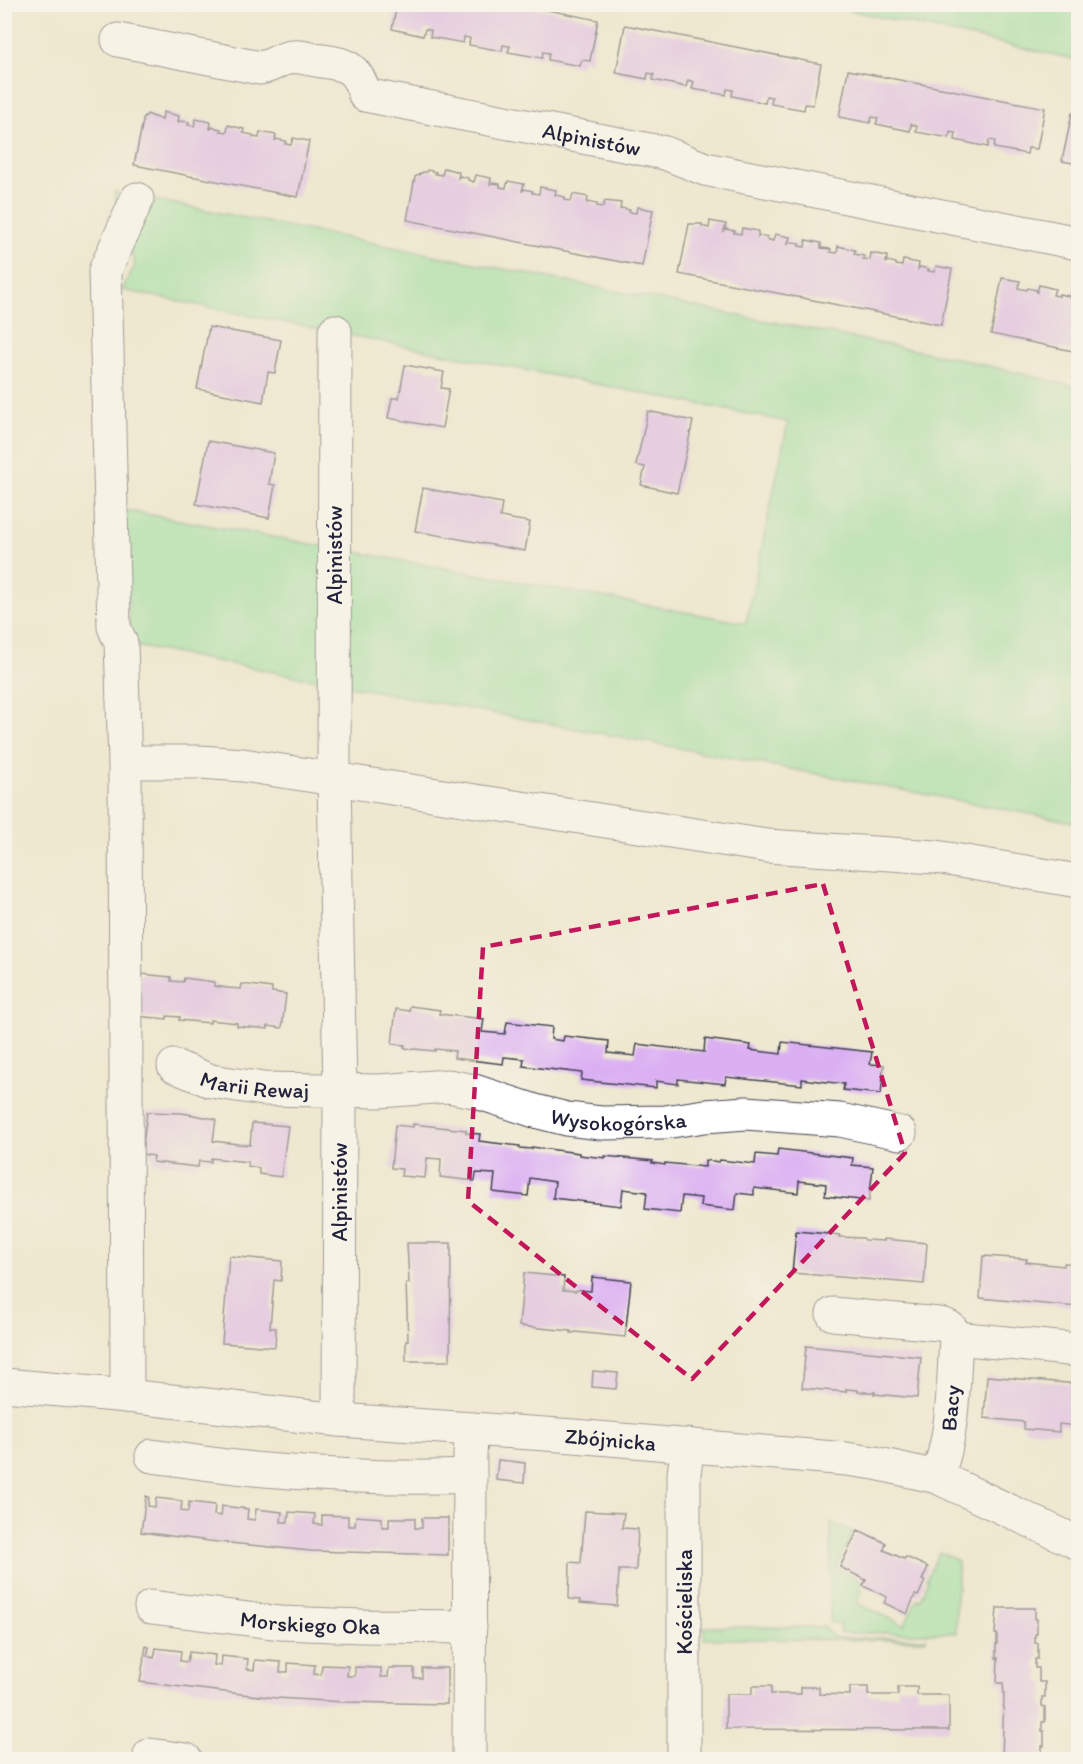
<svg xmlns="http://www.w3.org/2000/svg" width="1083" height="1764" viewBox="0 0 1083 1764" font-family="Itim,sans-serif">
<rect width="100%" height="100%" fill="#f7f3e8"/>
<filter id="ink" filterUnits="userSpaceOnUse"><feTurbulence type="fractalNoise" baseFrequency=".0167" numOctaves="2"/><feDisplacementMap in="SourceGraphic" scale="12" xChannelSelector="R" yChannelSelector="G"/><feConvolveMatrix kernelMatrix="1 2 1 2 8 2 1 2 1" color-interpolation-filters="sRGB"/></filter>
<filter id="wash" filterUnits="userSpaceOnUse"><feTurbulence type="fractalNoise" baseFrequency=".008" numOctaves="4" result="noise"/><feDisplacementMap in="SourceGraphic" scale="24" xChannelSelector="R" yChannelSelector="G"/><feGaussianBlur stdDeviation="1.35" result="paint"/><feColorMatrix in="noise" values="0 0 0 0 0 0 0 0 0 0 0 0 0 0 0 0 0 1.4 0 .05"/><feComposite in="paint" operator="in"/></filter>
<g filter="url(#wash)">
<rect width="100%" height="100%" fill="#eee8d0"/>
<!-- green -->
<path fill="#8fdf9e" stroke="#58806c" stroke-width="1.5" d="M822,5H1078V60L848,10Z
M114,192L955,358L1078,387V823L130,645L124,510L746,623L788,422L122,290L135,265Z
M831,1523L853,1532L836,1568L862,1581L859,1588L861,1590L857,1603L904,1625L917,1599L920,1600L928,1580L926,1579L939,1552L958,1561V1590L956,1591V1633H840V1623H830Z
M704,1627H824L834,1638H926V1640L704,1639Z"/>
<g id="blocks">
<!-- building -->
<path fill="#dbb0f3" d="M397,4H517L598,20L590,61L582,60L580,66L548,60L549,53L543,52L542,58L508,52L510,46L503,45L502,51L469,45L470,38L464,37L463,43L430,37L431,30L425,29L423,36L392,29Z
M625,25L821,64L813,105L805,104L804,110L771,104L772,97L766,96L765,103L732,96L733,90L727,89L726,95L692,89L694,82L688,80L686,87L653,80L654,74L648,73L647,79L616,73Z
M848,70L1045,108L1037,149L1028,148L1027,154L994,148L995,141L989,140L988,147L955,140L956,133L950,132L949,138L916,132L917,126L911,124L910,131L876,124L878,118L872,117L870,123L839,117Z
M163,112L179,116L178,123L179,121L189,122L188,125L194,126L196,119L211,122L210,129H211V127L221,129L220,131L227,132L228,125L244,129L243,133L253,135V137L259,138L260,132L276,135L275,141L276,139L286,141L285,144L291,145L293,138L309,141L298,197L134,165L144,116H146L147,114L162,120Z
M1072,113L1078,115V164L1062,161Z
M444,168L459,172L458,179L459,176L468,178V180L474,182L476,175L491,178L490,185L491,183L500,184V187L506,188L508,181L524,184L522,191H523L524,189L533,191L532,193L539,194L540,187L556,190L555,195L565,197V200L571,201L573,194L588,197L587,204L588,202L597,204V206L603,207L605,201L621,203L620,210L621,208L630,210L629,212L636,213L637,207L653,210L642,266L407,220L415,177L423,172H426L427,170L436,172L435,174L442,175Z
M710,221L726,224L724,231L726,229L735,231L734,233L741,234L742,228L758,231V238V235L768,237L767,239L773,241L775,234L790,237L788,244L790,242L799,243V246L805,247L806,240L821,243V248L831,249L830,252L837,253L838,246L855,250L854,254L864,256L863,259L870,260L871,253L887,256L886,263L887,261L896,263V265L902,266L903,260L919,263L918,269L920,267L929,269L928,271L934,272L936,266L952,269L941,325L679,274L689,224H702V226L709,228Z
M1002,278L1020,281L1018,288L1027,290L1028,288L1036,290L1037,292L1039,285L1055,289L1053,295L1059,296V294L1068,296L1070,298L1071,292L1078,293V352L991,334Z
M209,327L281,340L275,373L268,372L263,402L197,389Z
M405,365L444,372L441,388L449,389L442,428L388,418L392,398H399Z
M648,411L693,421L677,493L641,485L645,467L636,465Z
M208,441L274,453L269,484L275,485L269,518L196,504Z
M423,488L502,503L500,517L530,522L525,551L415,531Z
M141,974L171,977V981L183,982L184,978L214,982V986L228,988L241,989L242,984L272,988V992L286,994L282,1028L268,1026V1029L237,1026V1023L210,1020V1023L179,1020L180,1017L167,1016V1019L136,1016Z
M410,1006L440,1010L439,1014L484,1019L482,1032L505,1034L507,1022L552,1027L551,1039L563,1041L564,1036L609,1041L608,1053L635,1056L637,1044L704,1052L705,1039L751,1045L750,1050L781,1054L782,1042L872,1052L870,1064L884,1065L881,1094L843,1090L844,1084L802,1079V1085L726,1077L725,1084L678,1079V1084L656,1081V1088L581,1080L582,1073L523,1066L524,1059L504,1057L503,1064L454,1058L455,1051L435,1049V1051L404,1048L405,1045L392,1044L396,1009L409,1011Z
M147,1112L182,1113L216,1119L213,1141L238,1144L250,1145L252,1123L288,1126L281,1177L259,1174V1168L248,1166V1162L211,1158V1162L199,1161L198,1167L153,1162L154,1156L142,1154Z
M413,1124L466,1130V1133L480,1134L479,1141L520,1146L519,1148L532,1149V1147L579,1153V1155L605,1158V1156L653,1161L652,1163L665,1165V1163L705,1167V1160L719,1162L720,1160L755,1164L756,1154L777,1156L778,1149L853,1158L852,1165L873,1167L869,1201L825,1196L826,1184L799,1181L798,1193L754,1188V1195L737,1193L735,1210L700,1206L701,1198L682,1196L680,1213L645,1209L647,1192L623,1189L621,1206L553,1198L555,1182L530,1178L528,1196L493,1192L495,1174L476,1173L475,1181L440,1177L441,1159L427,1158L425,1178L401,1176L402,1169L391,1168L395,1125L413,1127Z
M796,1231L840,1235L839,1237L863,1238L865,1240L884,1241V1239L927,1243L924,1284L792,1273Z
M407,1243H451L450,1361H406V1341H408L406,1283H409Z
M229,1256L282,1261L281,1281L274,1280L270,1328H276L275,1347L222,1343Z
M983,1256L1027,1259L1026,1262L1064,1266V1263L1078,1264V1307L980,1298Z
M524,1273L564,1277L563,1290L576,1291L577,1290L591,1291L592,1277L631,1281L625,1337L575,1332L573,1333H571V1331L519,1326Z
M806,1346L921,1357L917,1398L874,1394L875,1392H858V1390L846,1389V1392L802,1388Z
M593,1371L618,1373L616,1389L592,1387Z
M987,1376L1078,1384V1426L1059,1424V1432L1024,1429V1422L984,1418Z
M498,1460L525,1463L524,1483L496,1480Z
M146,1496L149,1497L148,1506L155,1507L156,1498L182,1501L181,1511L188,1512L189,1502L215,1505L214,1515L221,1516L222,1506L248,1509L247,1519L255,1520L256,1509L282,1512L281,1522H288L289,1512L315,1514L314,1524L322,1525V1515L348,1516V1526H355L356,1516L382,1518V1527H389V1518H415V1528H422V1518H448V1555L311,1551L209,1541L141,1532Z
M585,1511L624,1513L622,1528L638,1529L636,1570H619L617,1606L580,1603V1600L569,1599L570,1562L581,1563Z
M858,1530L886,1543L884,1550L904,1559L906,1557L928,1567L922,1580L925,1581L918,1596L915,1595L907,1614L884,1603L887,1597L863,1586L866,1580L840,1567Z
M997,1608H1035V1619H1037V1634H1035V1643H1038V1659H1035V1668H1039V1682H1045V1697H1042V1706L1045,1707V1722H1042V1731H1044V1746H1042V1756H1044V1760H1002L1004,1695L1003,1683H997L998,1658H996V1644H997V1634H995Z
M146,1646L149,1647L147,1656L154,1658L156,1648L181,1651L180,1661L187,1662L189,1652L215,1655L214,1665L221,1666L222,1656L248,1659L247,1669L254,1670L255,1660L281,1662L280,1672H288V1663L315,1665L314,1674L321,1675L322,1665L348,1666L347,1676H355V1667L381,1668V1677H388L389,1668H414V1678H422V1668H447V1704L344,1702L276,1698L140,1682Z
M752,1686H771V1694H801V1687H819V1694L850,1695V1687H868V1695H898V1687H917V1695H949V1730L726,1729V1694H752Z"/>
</g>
</g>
<g filter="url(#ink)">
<use href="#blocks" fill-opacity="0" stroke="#414051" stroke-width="1.5"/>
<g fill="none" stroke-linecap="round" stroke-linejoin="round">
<!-- minor casing -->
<g stroke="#414051" stroke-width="35">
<g id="minor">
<path id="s1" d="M118,40L260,68C273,66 281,58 292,57C299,56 308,58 315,60C344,64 356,64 365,95L665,153L705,169L1078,243"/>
<path d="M335,331L334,779L340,1091L339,1420"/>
<path d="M125,762H200L243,765L767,846L936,857L1078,881"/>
<path id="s2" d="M174,1066L211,1081L263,1089L379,1091L448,1086L474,1091L535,1111L567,1119L601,1123L665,1122L705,1116L746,1113L840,1120L900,1133"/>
<path d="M833,1314L939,1324C949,1326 953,1328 956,1338C953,1384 954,1433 937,1477"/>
<path d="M956,1338L1078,1350"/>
<path id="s3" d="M4,1385L127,1396L339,1420L574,1436L846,1459L875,1463L937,1477L1078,1543"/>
<path d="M127,1396L125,762L121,643L114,627L105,271L137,199"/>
<path d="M152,1456C189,1461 227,1467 265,1470C333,1476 402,1479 470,1476"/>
<path id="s4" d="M151,1607L280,1623L362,1626L470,1627"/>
<path d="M150,1755L186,1760"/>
<path d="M469,1760L470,1455L472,1429"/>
<path d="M684,1760V1474L688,1445"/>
</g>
</g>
<!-- minor -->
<use href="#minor" stroke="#fff" stroke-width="33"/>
</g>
</g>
<!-- marked area -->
<path d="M0 0H1083V1764H0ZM823,884L905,1153L692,1379L468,1201L483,947Z" fill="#eee8d0" fill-opacity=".55" fill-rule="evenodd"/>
<path fill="none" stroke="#c2185b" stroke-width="4.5" stroke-dasharray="12 8" stroke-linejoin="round" d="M823,884L905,1153L692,1379L468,1201L483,947Z"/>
<g text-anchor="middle" stroke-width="5" stroke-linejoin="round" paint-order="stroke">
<!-- street labels -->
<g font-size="22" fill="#22223b" stroke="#f7f3e8">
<text dy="8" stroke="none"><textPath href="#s1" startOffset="500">Alpinistów</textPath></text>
<text transform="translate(334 555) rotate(-90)" y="8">Alpinistów</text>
<text dy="8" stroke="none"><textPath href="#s2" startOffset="84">Marii Rewaj</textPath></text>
<text dy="8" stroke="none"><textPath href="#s2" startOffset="453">Wysokogórska</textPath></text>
<text transform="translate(339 1192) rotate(-90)" y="8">Alpinistów</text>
<text transform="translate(950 1408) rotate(-85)" y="8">Bacy</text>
<text dy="8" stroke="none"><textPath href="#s3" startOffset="609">Zbójnicka</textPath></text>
<text transform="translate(684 1602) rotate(-90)" y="8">Kościeliska</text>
<text dy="8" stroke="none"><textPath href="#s4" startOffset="160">Morskiego Oka</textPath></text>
</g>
</g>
<!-- margin -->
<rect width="1083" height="1764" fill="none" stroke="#f7f3e8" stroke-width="24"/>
</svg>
